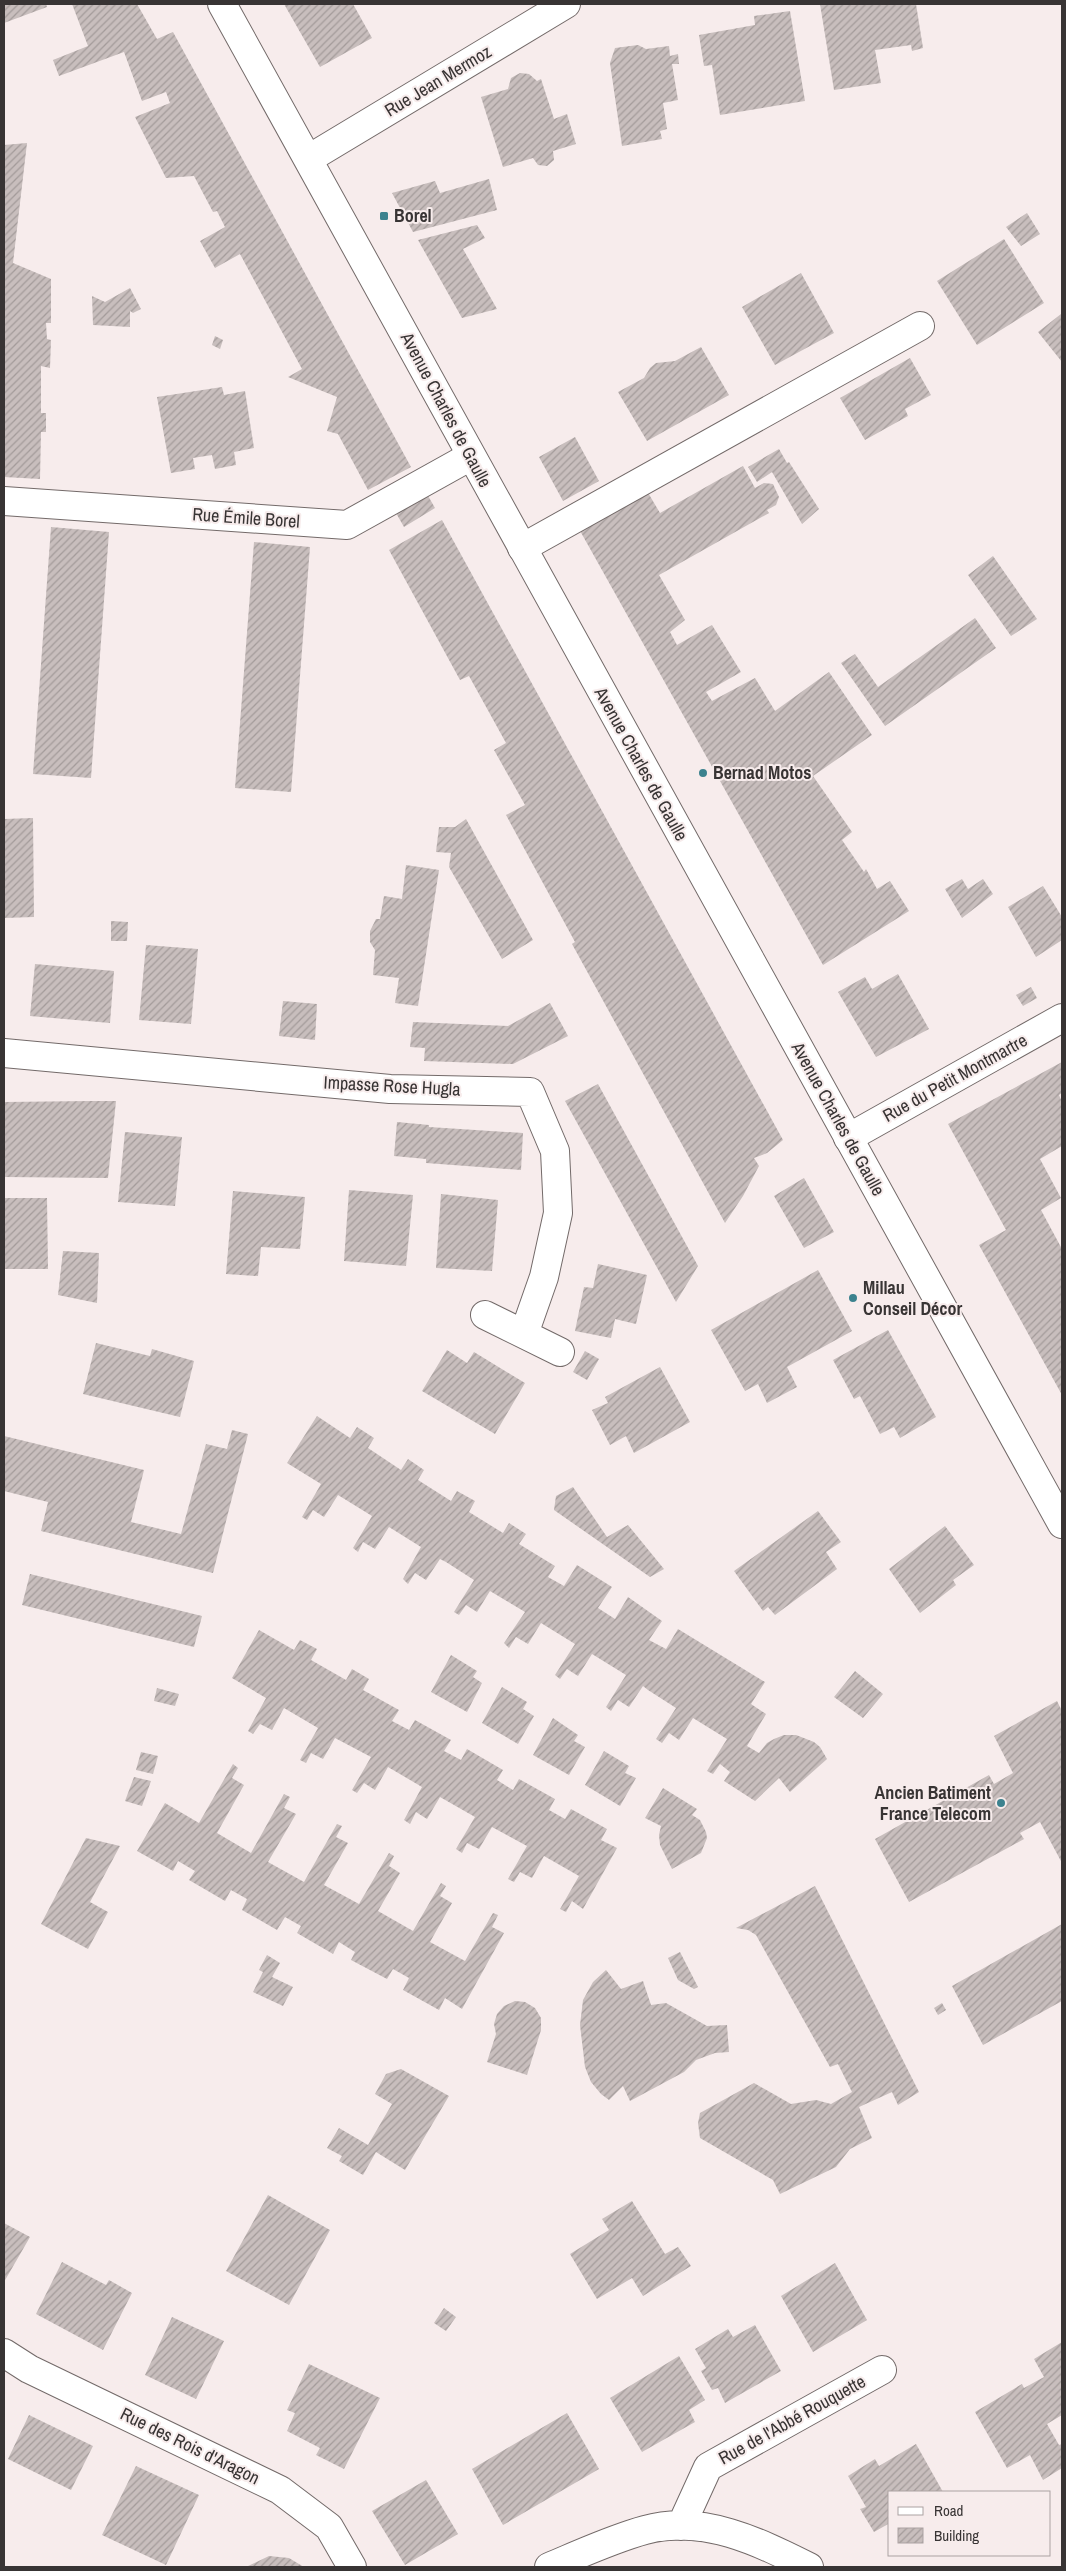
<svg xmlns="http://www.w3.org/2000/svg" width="1066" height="2571" viewBox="0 0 1066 2571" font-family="'Archivo Narrow',sans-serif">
<defs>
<pattern id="building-hatch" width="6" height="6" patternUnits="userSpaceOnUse" patternTransform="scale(1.25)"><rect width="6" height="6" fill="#c8bebd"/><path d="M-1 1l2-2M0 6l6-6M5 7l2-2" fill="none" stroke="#a39b9a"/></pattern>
</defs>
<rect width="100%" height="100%" fill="#f7ecec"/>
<!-- building -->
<path fill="url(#building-hatch)" d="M4,4H46L47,7L4,23Z
M72,4H137L157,39L173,32L411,467L368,490L338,434L327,431L337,397L288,377L302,369L240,254L215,268L200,241L225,227L217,211L213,212L194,176L166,178L135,117L170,103L166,92L142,101L124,52L59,76L53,60L88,46Z
M284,4H353L372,38L320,67Z
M820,4H916L923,48L912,51L911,45L875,50L881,83L834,90Z
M790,11L805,101L720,115L712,65L704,66L699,35L755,25L754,16Z
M638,45L646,49L669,46L670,56L678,54L679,64H672L678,100L663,103L667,129L660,131L662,139L622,146L610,63L615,48Z
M520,73L529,74L537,81L541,79L554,119L567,114L576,144L553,151L554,160L547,166L538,165L533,158L503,167L481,97L508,89L511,78Z
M27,143L13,263L51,279V323H46L47,339L51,340L50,368L41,366V413H46V432H41L40,479L4,477V145Z
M489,179L497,210L413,232L392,193L435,181L440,193Z
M1027,213L1040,234L1021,246L1006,227Z
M477,225L485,238L463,249L497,309L462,318L418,240Z
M1004,239L1044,303L977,345L937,281Z
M801,273L834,333L775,365L742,307Z
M130,288L141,309L133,313L130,311V327L93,325L92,296L105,302Z
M1061,314L1062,315V362L1038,332Z
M215,336L223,340L220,349L212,345Z
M701,347L729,395L647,441L618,392L644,378L650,368L656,363L675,361Z
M910,358L931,395L905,409L908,416L865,440L840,398Z
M222,387L224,395L245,391L254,448L234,452L236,465L215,469L212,455L193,458L195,469L171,473L157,397Z
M575,437L599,481L563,501L539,457Z
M779,449L787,463L789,462L819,509L802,524L772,472L757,482L748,467Z
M743,466L755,488L764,483L773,484L779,497L776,505L767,510L769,513L659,575L685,620L670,632L677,645L712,625L741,672L706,692L712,701L755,678L775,711L829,672L872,735L813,776L852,832L842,840L864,872L866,869L877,889L890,881L909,911L823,965L579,529L647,491L660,513Z
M427,494L435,508L404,527L396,513Z
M442,520L783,1140L767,1153L754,1158L759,1166L743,1196L725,1223L572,944L575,942L506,815L525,805L494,750L506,743L469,676L460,680L389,550Z
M51,527L109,532L91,778L33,774Z
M254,542L310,547L291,792L235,788Z
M993,556L1037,619L1011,636L968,575Z
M975,618L996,648L885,726L841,663L855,654L878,687Z
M33,818L34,917L4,918V819Z
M466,819L533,940L502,959L449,867L451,853L436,852L439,827H455Z
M406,865L439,870L418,1006L395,1003L399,978L373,975L375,950L370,942V931L376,919H380L384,896L402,899Z
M962,879L968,889L983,879L993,894L962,918L945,889Z
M1043,886L1062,917V940L1036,957L1008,907Z
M111,921L128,922L127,941H111Z
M146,945L198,949L191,1024L139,1020Z
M35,964L114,971L110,1023L30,1016Z
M898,974L929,1029L876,1057L838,992L865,977L872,989Z
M1031,987L1037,998L1023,1006L1016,995Z
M283,1001L317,1004L315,1040L279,1036Z
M550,1003L568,1036L513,1064L424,1061L425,1048L410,1047L413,1022L508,1026Z
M1062,1062V1093L1059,1095L1062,1102V1146L1040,1159L1061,1198L1041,1210L1062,1249V1395L979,1245L1006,1230L948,1124Z
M598,1084L698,1266L676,1302L565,1101Z
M91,1101H116L108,1178L4,1177V1102Z
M397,1122L429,1125V1127L523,1133L521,1170L426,1163V1159L394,1156Z
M125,1132L182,1137L175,1206L118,1202Z
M804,1178L834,1232L804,1248L774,1196Z
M349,1190L413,1195L406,1266L344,1261Z
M233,1191L305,1197L300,1249L261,1247L258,1276L226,1274Z
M441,1194L498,1200L492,1271L436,1268Z
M4,1198H47L48,1269H4Z
M63,1251L99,1253L97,1303L58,1295Z
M598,1264L647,1275L636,1324L615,1319L611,1338L575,1331L584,1287L593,1288Z
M818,1270L852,1331L787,1367L797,1387L767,1403L758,1384L745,1391L711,1330Z
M888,1330L936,1417L900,1438L894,1427L880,1434L860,1396L854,1399L833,1360Z
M96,1343L150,1356L152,1349L194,1361L180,1417L83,1394Z
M447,1350L467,1363L474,1352L525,1383L495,1434L422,1391Z
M585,1351L599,1359L587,1380L573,1372Z
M660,1367L690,1422L634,1453L626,1436L610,1445L592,1410L608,1403L605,1397Z
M317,1416L350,1438L357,1427L374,1438L368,1448L401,1470L408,1459L424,1470L418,1480L451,1501L457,1491L475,1501L469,1512L503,1533L509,1523L526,1534L519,1544L555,1566L548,1577L564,1586L577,1565L612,1587L598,1608L615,1619L628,1597L662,1621L649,1640L666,1649L678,1629L765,1682L751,1704L766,1714L747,1746L759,1753L767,1743L774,1739L784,1735H796L814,1742L820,1747L827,1759L790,1792L779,1778L755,1801L724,1781L730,1772L720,1764L713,1774L707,1771L727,1739L693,1718L679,1740L669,1733L662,1743L656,1739L676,1708L648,1690L643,1686L629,1707L618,1700L611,1711L606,1707L626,1675L592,1654L578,1676L567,1669L560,1679L555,1675L575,1644L541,1623L528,1644L516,1637L509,1648L504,1643L525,1612L490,1591L477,1612L466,1605L459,1615L454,1612L474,1580L446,1562L440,1559L426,1580L415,1573L408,1584L403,1579L421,1547L389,1527L375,1549L363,1542L358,1552L353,1548L372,1516L338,1495L324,1517L313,1510L307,1520L302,1517L321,1484L287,1463Z
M232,1430L248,1434L213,1573L41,1531L48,1502L4,1491V1436L144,1470L131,1522L181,1534L206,1444L227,1449Z
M573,1487L607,1537L628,1525L664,1569L650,1577L554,1510L556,1496Z
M818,1511L841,1542L826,1552L837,1569L775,1615L768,1607L763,1611L734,1571Z
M945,1526L974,1565L953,1580L956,1585L920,1613L889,1569Z
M30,1574L202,1616L194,1647L22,1605Z
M259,1630L294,1650L300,1640L317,1649L311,1660L346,1680L352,1669L369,1679L363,1690L399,1710L392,1721L409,1730L415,1720L451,1740L444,1751L461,1760L467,1749L503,1770L497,1780L513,1790L519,1779L555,1799L549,1810L565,1819L571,1809L607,1829L601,1840L617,1848L583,1909L572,1901L566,1912L560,1909L579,1876L544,1856L532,1878L520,1872L514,1882L508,1879L527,1846L492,1827L479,1849L467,1843L462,1853L456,1849L475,1817L440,1797L427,1819L416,1812L410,1824L404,1820L422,1787L388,1767L375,1790L364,1783L357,1793L352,1790L371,1757L335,1738L323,1759L311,1753L306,1763L300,1760L318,1728L284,1708L272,1730L260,1724L253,1734L248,1731L266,1698L232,1678Z
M451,1655L477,1671L473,1677L482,1683L467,1712L431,1692Z
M855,1671L883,1694L863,1718L834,1697Z
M502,1687L527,1702L523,1709L534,1716L518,1744L482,1723Z
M157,1688L179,1694L175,1706L154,1701Z
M1057,1701L1062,1711V1863L1040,1822L1020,1833L1024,1839L909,1902L875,1839L989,1775L994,1784L1013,1773L994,1736Z
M553,1718L578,1735L574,1741L585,1747L569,1775L533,1755Z
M604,1751L629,1766L625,1773L636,1778L620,1806L585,1785Z
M141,1752L158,1756L153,1774L136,1770Z
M233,1764L238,1768L232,1778L244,1785L217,1833L251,1853L284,1794L290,1797L284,1808L296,1814L268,1862L304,1882L337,1824L342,1826L336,1837L348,1843L324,1885L359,1904L389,1853L394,1856L389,1866L400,1873L378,1911L413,1931L441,1883L446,1886L440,1896L452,1903L430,1942L465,1961L493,1913L498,1915L492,1927L504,1933L462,2009L445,1998L439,2010L403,1990L409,1978L393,1969L387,1979L351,1960L355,1952L339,1942L333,1954L297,1933L301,1926L285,1917L277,1930L242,1910L247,1899L231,1890L225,1901L189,1880L195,1871L178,1861L173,1871L137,1851L165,1803L199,1823Z
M134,1777L151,1781L142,1806L125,1801Z
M663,1788L697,1809L692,1815L700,1820L706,1832L707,1838L701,1853L672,1869L660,1845L659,1835L661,1826L645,1818Z
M86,1838L120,1846L90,1902L108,1912L88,1949L41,1924Z
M815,1886L919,2092L898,2105L892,2092L859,2107L872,2138L850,2149L836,2167L780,2194L773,2180L700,2138L698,2123L700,2113L754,2083L791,2104L816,2100L831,2104L852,2092L838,2064L830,2067L756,1935L748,1930L736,1928Z
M1062,1924V2001L983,2045L952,1986Z
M680,1952L698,1987L694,1989L678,1980L668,1958Z
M267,1955L280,1963L272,1977L293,1987L283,2006L253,1992L263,1972L259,1970Z
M606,1970L621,1989L643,1981L651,2005L666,2003L707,2026L727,2025L729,2052L715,2053L696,2060L684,2072L630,2101L623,2086L609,2100L601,2094L591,2082L585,2067L580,2025L583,2000L593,1982Z
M515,2001L525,2002L535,2008L541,2018V2030L527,2075L487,2062L496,2034L494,2024L497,2014L504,2006Z
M942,2003L946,2010L938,2015L934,2008Z
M401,2069L449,2096L405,2170L376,2152L363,2175L339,2161L342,2156L327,2148L339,2128L368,2145L392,2104L375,2094L386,2074Z
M268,2195L330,2230L289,2305L226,2271Z
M632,2201L665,2254L678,2247L691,2266L643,2296L632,2278L597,2299L570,2254L609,2230L602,2219Z
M4,2223L30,2237L4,2282Z
M62,2262L106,2285L109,2280L132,2293L103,2350L36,2314Z
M835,2263L867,2320L813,2352L781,2296Z
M444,2308L456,2317L446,2331L434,2323Z
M172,2317L224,2341L196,2399L145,2375Z
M755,2325L781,2371L725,2403L718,2388L712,2390L701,2371L706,2368L695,2349L728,2329L733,2337Z
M1062,2342V2415L1047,2424L1059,2445L1062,2444V2468L1043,2480L1030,2455L1007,2468L975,2412L1022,2384L1024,2388L1044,2377L1034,2359Z
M679,2356L705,2400L689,2410L695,2422L642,2452L610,2398Z
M309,2364L380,2398L344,2469L316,2455L320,2448L287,2431L295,2413L287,2410Z
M567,2413L599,2469L503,2525L472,2469Z
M29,2415L93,2446L71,2490L8,2459Z
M916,2444L943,2492H890V2523L874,2532L860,2509L866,2507L848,2476L875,2459L879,2466Z
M136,2466L199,2495L166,2565L102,2535Z
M426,2480L458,2534L405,2565L372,2511Z
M269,2556L289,2558L304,2567H246Z"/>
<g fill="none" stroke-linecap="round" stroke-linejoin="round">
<!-- minor casing -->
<g stroke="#736a69" stroke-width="30">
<path id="minor" d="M310,158L566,4
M4,501L347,525L471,456
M522,548L920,326
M4,1053L390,1089L530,1092L555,1151L558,1213L544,1277L524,1334
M848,1138L1062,1018
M485,1315L560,1352
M4,2353L29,2369L280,2490L329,2527L352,2567
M681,2526L708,2467L882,2370
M549,2567C580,2554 612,2539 645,2530C703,2514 759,2542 809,2567"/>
</g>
<!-- secondary casing -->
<g stroke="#736a69" stroke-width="30">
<path id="secondary" d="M222,4L1062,1524"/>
</g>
<!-- minor -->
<use href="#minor" stroke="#fff" stroke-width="28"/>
<!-- secondary -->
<use href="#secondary" stroke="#fff" stroke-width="28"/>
</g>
<!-- markers -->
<g fill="#3c828e" stroke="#f7ecec" stroke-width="2">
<rect x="379" y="211" width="10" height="10" rx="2.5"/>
<circle cx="703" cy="773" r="5"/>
<circle cx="853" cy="1298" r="5"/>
<circle cx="1001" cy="1803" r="5"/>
</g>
<g text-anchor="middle" stroke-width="4" stroke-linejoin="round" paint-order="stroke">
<!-- street labels -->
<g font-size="18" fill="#383434" stroke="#f7ecec">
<text transform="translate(438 81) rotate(-31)" y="6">Rue Jean Mermoz</text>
<text transform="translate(446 410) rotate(62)" y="6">Avenue Charles de Gaulle</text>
<text transform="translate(246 518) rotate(4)" y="6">Rue Émile Borel</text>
<text transform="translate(641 764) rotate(61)" y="6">Avenue Charles de Gaulle</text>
<text transform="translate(955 1078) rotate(-29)" y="6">Rue du Petit Montmartre</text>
<text transform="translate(392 1086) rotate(3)" y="6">Impasse Rose Hugla</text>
<text transform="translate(838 1119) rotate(61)" y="6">Avenue Charles de Gaulle</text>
<text transform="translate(792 2420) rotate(-29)" y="6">Rue de l'Abbé Rouquette</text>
<text transform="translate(190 2446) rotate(26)" y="6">Rue des Rois d'Aragon</text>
</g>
<!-- poi labels -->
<g font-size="18" font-weight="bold" fill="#383434" stroke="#f7ecec" text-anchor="start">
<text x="394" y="222">Borel</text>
<text x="713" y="779">Bernad Motos</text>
<text x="863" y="1294">Millau<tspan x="863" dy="21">Conseil Décor</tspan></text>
<text x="991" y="1799" text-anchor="end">Ancien Batiment<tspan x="991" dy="21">France Telecom</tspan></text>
</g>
</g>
<!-- border -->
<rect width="1066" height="2571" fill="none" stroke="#383434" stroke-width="10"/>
<!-- legend -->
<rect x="888" y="2491" width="162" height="65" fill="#f7ecec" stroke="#aba2a2"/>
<rect x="898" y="2507" width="25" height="8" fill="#ffffff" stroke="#aba2a2"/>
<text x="934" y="2516" font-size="15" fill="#383434">Road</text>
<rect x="898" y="2528" width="25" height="15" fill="url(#building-hatch)" stroke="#aba2a2"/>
<text x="934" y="2541" font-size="15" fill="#383434">Building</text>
</svg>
